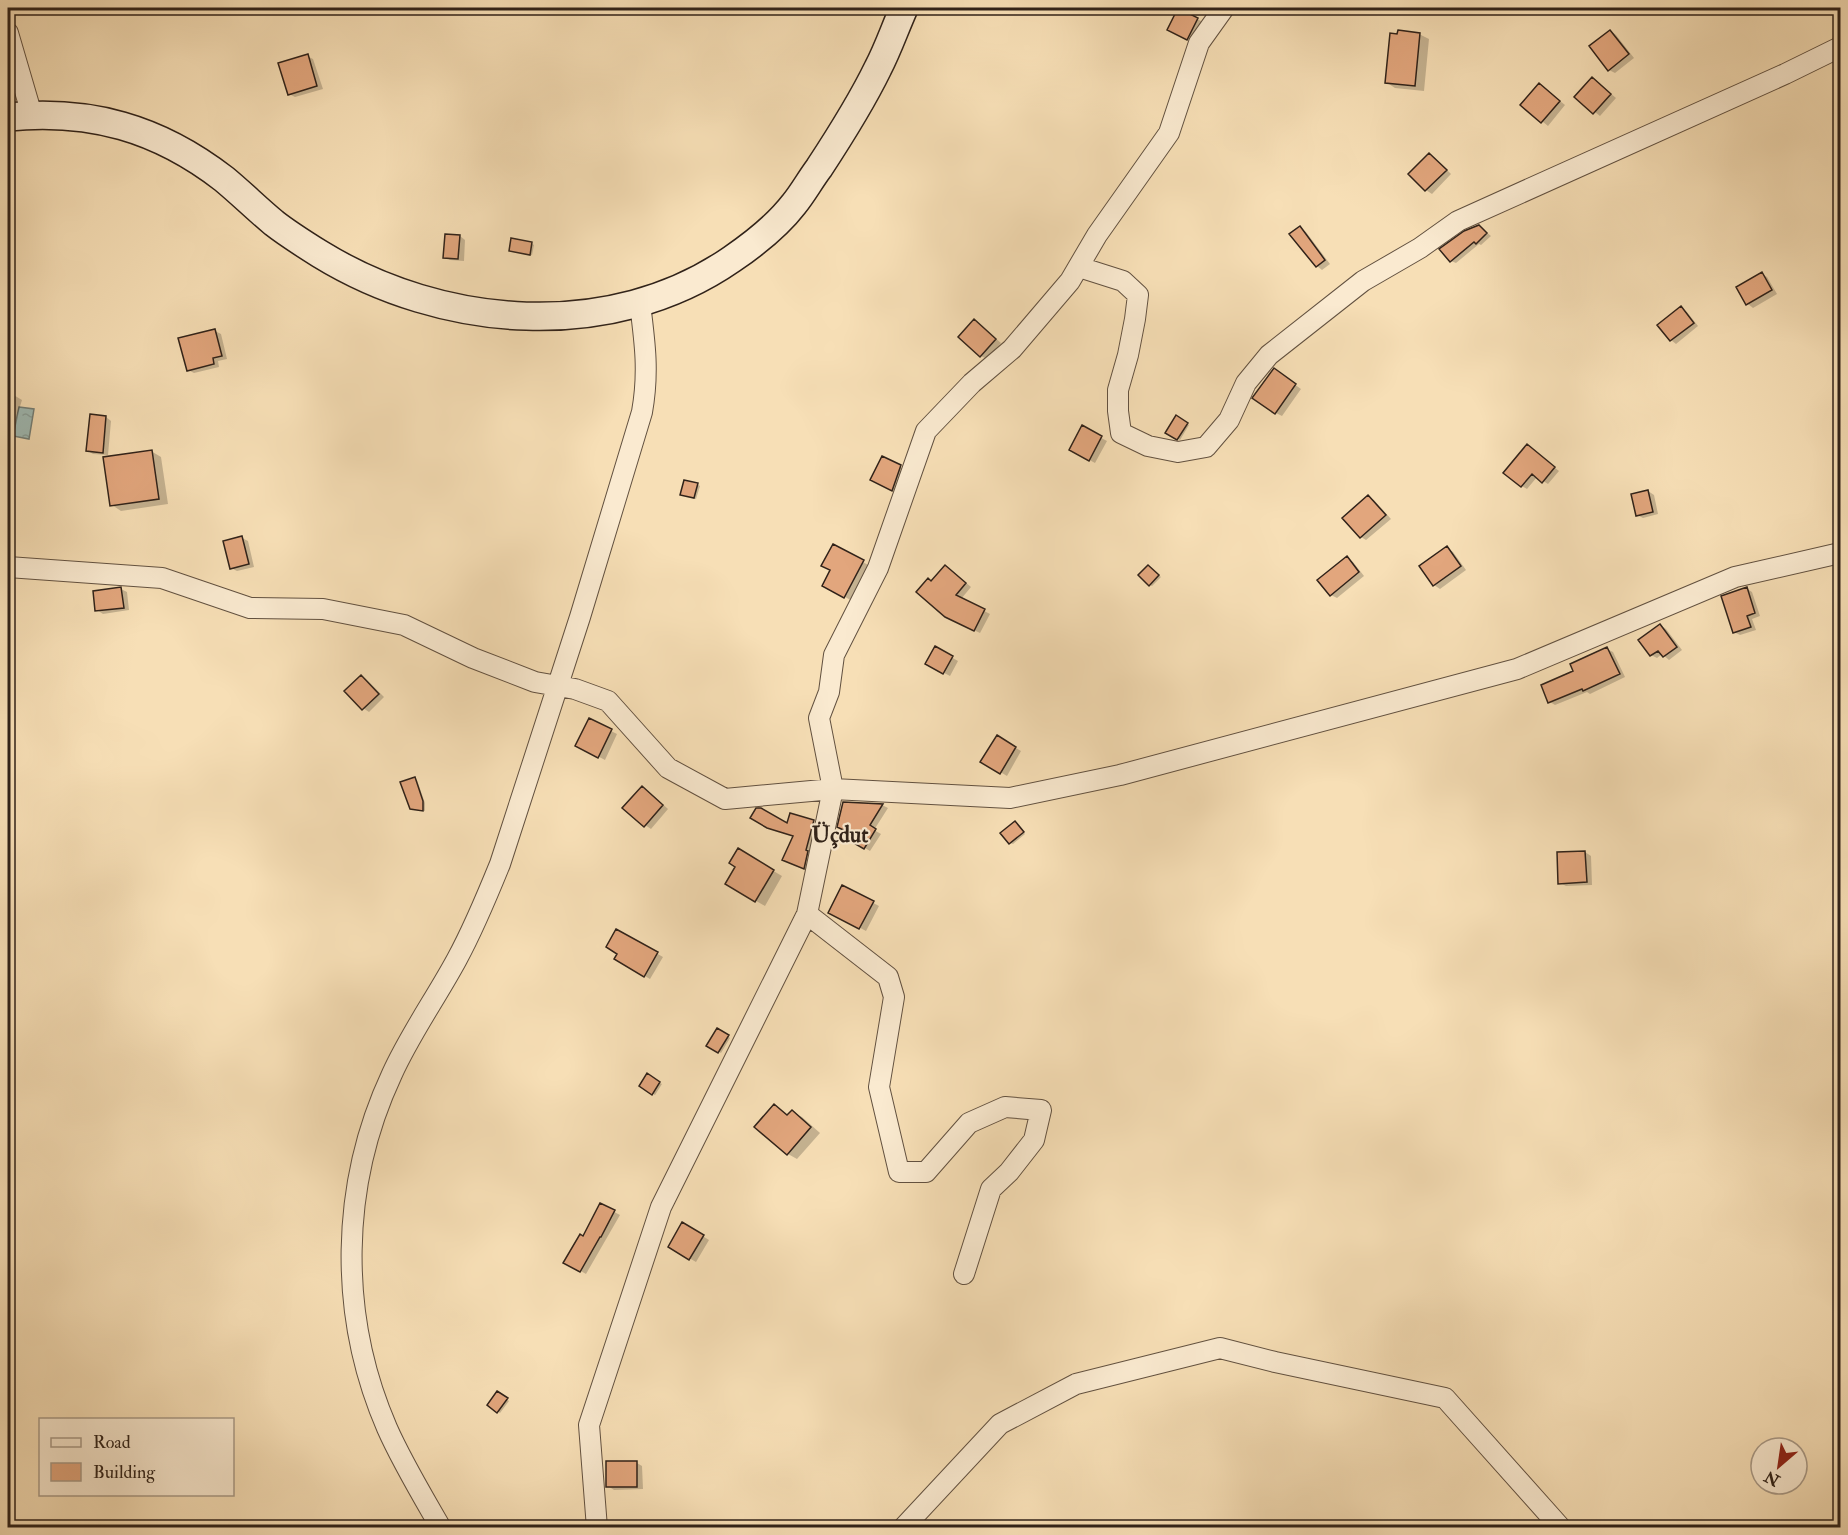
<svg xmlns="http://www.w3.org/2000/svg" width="1848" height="1535" viewBox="0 0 1848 1535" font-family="'IM FELL Double Pica',serif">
<defs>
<pattern id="water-ripples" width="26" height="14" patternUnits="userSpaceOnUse" patternTransform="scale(1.5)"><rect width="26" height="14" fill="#9fbbb5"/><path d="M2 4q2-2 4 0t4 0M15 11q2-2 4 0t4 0" fill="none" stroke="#89a09b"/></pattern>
</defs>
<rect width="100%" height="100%" fill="#f7dfb6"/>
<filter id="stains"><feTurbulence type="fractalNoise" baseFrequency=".00333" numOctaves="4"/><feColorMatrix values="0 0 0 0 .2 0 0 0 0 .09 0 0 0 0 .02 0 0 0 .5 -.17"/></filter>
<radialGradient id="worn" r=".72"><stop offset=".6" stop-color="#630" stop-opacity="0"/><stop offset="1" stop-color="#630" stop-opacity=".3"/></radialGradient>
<!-- water -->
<path fill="url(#water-ripples)" stroke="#737e77" stroke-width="1.5" d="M19,407L34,409L29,439L13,436Z"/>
<!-- shadow -->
<path fill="#0003" d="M1422,8H1434L1428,12Z
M1197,19L1203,22L1193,42L1174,33Z
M1611,31L1616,35L1634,58L1615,73L1609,70Z
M1419,34L1429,39L1424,91L1395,88L1386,82Z
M307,56L313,59L323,89L295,97L289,94Z
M1598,83L1616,98L1600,116L1576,97Z
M1540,85L1565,105L1548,126L1522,105Z
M1429,155L1435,158L1451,174L1432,194L1426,190L1410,174Z
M1479,226L1491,236L1481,245L1479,244L1456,263L1451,261Z
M1300,228L1306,232L1330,264L1322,270L1317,266Z
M460,236L465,240L464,261L450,260L445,257Z
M531,243L534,245L532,255L513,252Z
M1762,274L1767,277L1777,294L1753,308L1748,304L1738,288Z
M1681,308L1687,312L1698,326L1676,344L1671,340Z
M975,321L1001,343L987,359L981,356Z
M215,331L221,334L227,359L218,361L219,367L194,373L188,370Z
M1280,374L1301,389L1282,416L1276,413Z
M8,387L13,390L12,394L22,400L13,429L8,427Z
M106,417L111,421L108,455L93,454L88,451Z
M1176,417L1189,425L1180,440L1167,432Z
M1082,428L1107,441L1095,463L1071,450Z
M1532,449L1559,471L1548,484L1537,477L1527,489L1522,486Z
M151,451L161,457L168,504L121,511L112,505Z
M882,458L906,470L898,493L877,483Z
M697,484L700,486L696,499L684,495Z
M1648,491L1654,495L1658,514L1643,518L1637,515Z
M1368,497L1374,500L1391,519L1366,540L1361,537Z
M242,538L248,541L254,567L237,571L231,568Z
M833,546L872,567L854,602L824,585L832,570Z
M1447,548L1453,552L1466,570L1440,589L1434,585L1421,566Z
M1347,558L1353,562L1364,576L1337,598L1331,595Z
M1151,568L1161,577L1152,586L1150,585Z
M951,570L971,587L961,599L990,614L980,633L953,620L932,582Z
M1746,588L1752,592L1760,616L1752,619L1756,630L1740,635L1734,632Z
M121,589L127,592L129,610L103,614L97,610Z
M1660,625L1666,629L1682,650L1669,660L1662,654L1657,658L1651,655Z
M935,648L958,661L950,676L927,664Z
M1607,649L1613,652L1625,677L1590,694L1587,692L1555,705L1550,702L1575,672Z
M362,676L367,680L384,697L369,712L363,708Z
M589,720L617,734L605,760L582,748Z
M997,737L1021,751L1007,776L982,761Z
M414,778L417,780L425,803V811L411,808Z
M648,791L668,809L651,829L645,825Z
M882,805L888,808L874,830L881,834L870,851L847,837Z
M791,815L819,825L809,871L789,863L794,836L788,825Z
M1015,822L1025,834L1013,844L1010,843Z
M738,850L782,876L765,906L727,884L737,866Z
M1585,852L1591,856L1592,885L1566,886L1560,883Z
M843,887L879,906L866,931L830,912Z
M617,931L663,957L650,979L616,959L619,953Z
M717,1030L730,1038L721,1053L708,1045Z
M647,1076L662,1084L655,1095L641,1086Z
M774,1106L789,1116L792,1112L802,1117L820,1133L797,1159L788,1154Z
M601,1205L620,1215L586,1274L565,1262L584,1238Z
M683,1224L709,1240L696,1262L670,1247Z
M498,1393L509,1401L500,1413L489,1405Z
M637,1463L642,1466L643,1489L614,1490L608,1486Z"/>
<!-- building -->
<path fill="#e2a67d" stroke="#302219" stroke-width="1.5" d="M1178,8L1198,18L1187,40L1167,30Z
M1398,30L1420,33L1415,86L1385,83L1390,33L1397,34Z
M1610,30L1629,54L1608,71L1589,46Z
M308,54L317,86L288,95L278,63Z
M1592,77L1611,94L1593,114L1574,97Z
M1539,83L1560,101L1541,123L1520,105Z
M1429,153L1447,170L1425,191L1408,174Z
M1479,225L1487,233L1476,244L1474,242L1450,262L1439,249L1464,231Z
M1300,226L1325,260L1316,267L1289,234Z
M445,234L460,235L458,259L443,258Z
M511,238L532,242L530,255L509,251Z
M1762,272L1772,290L1746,305L1736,287Z
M1681,306L1694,323L1670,341L1657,325Z
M974,319L996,339L980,357L958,337Z
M215,329L222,356L213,358L214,364L187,371L178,338Z
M1274,368L1296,384L1275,414L1252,398Z
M90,414L106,416L103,453L86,451Z
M1176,415L1188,423L1177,440L1165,433Z
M1082,425L1102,436L1089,461L1069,450Z
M1527,444L1555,467L1542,483L1532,474L1521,487L1503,473Z
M152,450L159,499L110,506L103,457Z
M882,456L901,465L892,491L870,480Z
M684,480L698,483L694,498L680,495Z
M1648,490L1653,512L1636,516L1631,494Z
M1368,495L1386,515L1360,538L1342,518Z
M242,536L249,564L230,569L223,541Z
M833,544L864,560L844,598L822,586L830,570L821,566Z
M1447,546L1461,566L1433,586L1419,566Z
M1347,556L1359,572L1330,596L1317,580Z
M945,565L966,583L956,595L985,609L974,631L945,617L916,592L928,578L931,581Z
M1148,565L1159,575L1149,586L1138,575Z
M121,587L124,608L95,611L93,591Z
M1747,587L1755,613L1747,616L1751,627L1733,633L1721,596Z
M1660,624L1677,647L1663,657L1658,651L1650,656L1638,640Z
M935,646L953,656L943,674L925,664Z
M1607,647L1620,674L1583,691L1582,689L1548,703L1541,685L1573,671L1570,664Z
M361,675L379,694L362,710L344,691Z
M589,718L612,729L598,758L575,746Z
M997,735L1016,747L1000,774L980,762Z
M415,777L423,801V811L410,809L400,782Z
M642,786L663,805L644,827L622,808Z
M843,802L883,804L870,825L876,829L864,849L845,838L848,832L837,827Z
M756,808H761L787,823L790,813L814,820L806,850L808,851L804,869L782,860L793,836L767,828L750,818Z
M1015,821L1024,832L1009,844L1000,833Z
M738,848L774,870L755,902L725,884L735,867L729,863Z
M1585,851L1587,882L1558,884L1557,852Z
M842,885L874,901L859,929L828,913Z
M616,929L658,952L644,977L614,959L617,954L606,947Z
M717,1028L729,1035L718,1053L706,1046Z
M647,1073L660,1082L652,1095L639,1086Z
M774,1104L787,1115L792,1110L811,1127L787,1155L754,1127Z
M600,1203L615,1210L601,1237H600L580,1272L563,1263L580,1234L583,1236Z
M682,1222L704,1235L689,1260L668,1247Z
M497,1391L508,1398L497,1413L487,1405Z
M606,1461H637V1487H606Z"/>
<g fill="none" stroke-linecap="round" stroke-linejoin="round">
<!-- street casing -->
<g stroke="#625140" stroke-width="22">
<path id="street" d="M8,33L32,115
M1079,267L1123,281L1138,295L1135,319L1128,355L1118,390V411L1121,433L1148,446L1178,452L1206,447L1229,420L1246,383L1269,355L1363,281L1420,248L1458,221L1785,74L1840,47
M8,567L162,578L250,608L323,609L404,625L473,658L535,682L575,689L608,701L668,768L725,799L833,789L1010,798L1120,775L1517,669L1735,577L1840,553
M807,914L888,977L894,997L879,1087L899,1172H926L969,1123L1005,1107L1041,1110L1034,1140L1009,1172L991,1189L964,1274
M441,1528C422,1495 402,1462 387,1428C338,1315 340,1185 392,1074C410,1034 436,998 457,959C474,928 487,896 500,864L580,617L642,412C649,373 645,343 640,304
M597,1528L589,1425L661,1207L807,914L833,789L819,718L829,692L834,655L878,568L926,431L972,383L1012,349L1070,281L1097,235L1169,133L1199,43L1224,8
M903,1528L1000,1424L1076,1384L1220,1348L1275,1362L1445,1398L1561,1528"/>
</g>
<!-- secondary casing -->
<g stroke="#302219" stroke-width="30">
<path id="secondary" d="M8,117C90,109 158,128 224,179C241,193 257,209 274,223C288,234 304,244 320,254C442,329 611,343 732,259C754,244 777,226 794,204C803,193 810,180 819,168C840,136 861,103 878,68C888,49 895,28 904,8"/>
</g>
<!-- street -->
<use href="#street" stroke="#faead0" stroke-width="20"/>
<!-- secondary -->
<use href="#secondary" stroke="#faead0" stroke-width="27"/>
</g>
<g text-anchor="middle" stroke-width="4.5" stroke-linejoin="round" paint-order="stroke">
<!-- neighbourhood labels -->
<g font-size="22" font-weight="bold" fill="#302219" stroke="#faead0">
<text x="840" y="842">Üçdut</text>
</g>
</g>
<!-- margin -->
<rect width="1848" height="1535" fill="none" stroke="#f7dfb6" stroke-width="30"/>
<rect x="9" y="9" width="1830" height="1517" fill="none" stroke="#302219" stroke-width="3"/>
<rect x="15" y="15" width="1818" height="1505" fill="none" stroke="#302219" stroke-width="1.5"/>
<!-- legend -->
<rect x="39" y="1418" width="195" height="78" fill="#faead0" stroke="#a99a87" stroke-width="1.5"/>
<rect x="51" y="1438" width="30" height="9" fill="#faead0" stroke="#a99a87" stroke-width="1.5"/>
<text x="93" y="1448" font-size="18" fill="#302219">Road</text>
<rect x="51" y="1463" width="30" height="18" fill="#e2a67d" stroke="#a99a87" stroke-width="1.5"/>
<text x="93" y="1478" font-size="18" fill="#302219">Building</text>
<!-- north arrow -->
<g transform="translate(1779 1466) rotate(209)"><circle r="28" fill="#faead0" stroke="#a99a87" stroke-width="1.5"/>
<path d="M0-4.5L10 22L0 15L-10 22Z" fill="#8f2418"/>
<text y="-9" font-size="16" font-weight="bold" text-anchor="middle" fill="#302219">N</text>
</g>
<rect width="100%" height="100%" filter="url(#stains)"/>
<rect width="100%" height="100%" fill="url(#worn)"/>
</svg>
